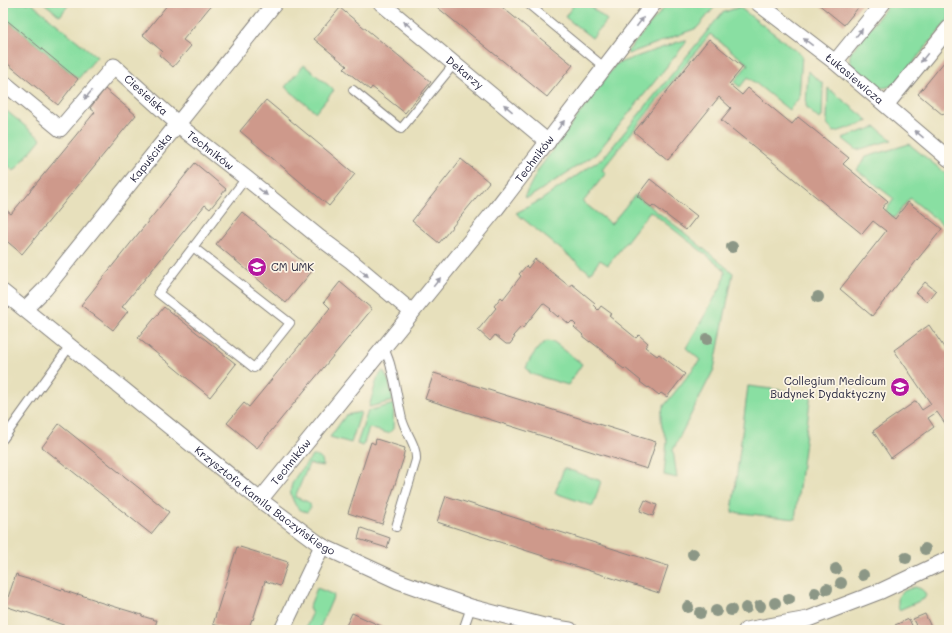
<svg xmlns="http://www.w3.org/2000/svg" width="952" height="633" viewBox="0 0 952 633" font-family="Mali,sans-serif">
<rect width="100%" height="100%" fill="#fcf5e5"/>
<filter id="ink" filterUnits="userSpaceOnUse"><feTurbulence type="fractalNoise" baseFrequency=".025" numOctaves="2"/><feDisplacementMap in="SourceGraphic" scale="8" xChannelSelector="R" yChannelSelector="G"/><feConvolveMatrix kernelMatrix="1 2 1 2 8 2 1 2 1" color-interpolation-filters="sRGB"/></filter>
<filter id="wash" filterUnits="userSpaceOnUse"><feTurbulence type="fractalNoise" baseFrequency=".012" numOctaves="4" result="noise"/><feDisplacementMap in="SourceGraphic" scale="16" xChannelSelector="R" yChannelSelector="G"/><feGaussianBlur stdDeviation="0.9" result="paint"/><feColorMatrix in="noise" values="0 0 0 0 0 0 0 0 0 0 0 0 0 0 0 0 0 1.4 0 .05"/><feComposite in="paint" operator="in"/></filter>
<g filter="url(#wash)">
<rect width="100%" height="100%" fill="#e7e0bc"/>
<!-- green -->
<path fill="#89dfa2" stroke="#56806e" d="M3,3H31L97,57L78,79L3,17Z
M44,3H70L60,16Z
M575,3H586L607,20L592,38L565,17Z
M668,3H718L697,28L628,54L627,52Z
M890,3H949V19L897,82C890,87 885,89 877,87L852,66C849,61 849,57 851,52Z
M739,7L802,55L799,98L789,110L748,77L740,87L734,82L748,64L710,34L602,170L606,173L583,202L611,224L635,195L681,230L733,273L714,369L673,450L677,478L664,475L667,441L662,427L661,420V413L664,406L700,360L686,348L723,283L725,273L723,268L650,211L608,265L600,260L590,273L516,213L541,200L604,157L722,13Z
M684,40H686V42L685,44L596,154L536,193L527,198L524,197L538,170L616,64Z
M304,65L334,90L316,112L285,87Z
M808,71L823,84L822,117L819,119L811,112L806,106Z
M828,88L869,121L839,131L834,132L828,126L827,121Z
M3,108L41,139L14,171L3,162Z
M876,127L892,140L857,150L842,138Z
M909,144L949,176V225L947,228L910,198L894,218L885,211L894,199L857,170L866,157Z
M547,341L554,342L582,364L568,385L531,374L526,368C529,359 539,345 547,341Z
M383,370L389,382L393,401L369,407L377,379Z
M748,386L811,394L795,519L732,512Z
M394,404L393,429L390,432L387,433L369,428L363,446L357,444L368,411Z
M361,412L351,443L330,437L346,415Z
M312,456C319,456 323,458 323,466L309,464L295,497L308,502C312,506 310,509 307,512C299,510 296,508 293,500C291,496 290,492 291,488C292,478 306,465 312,456Z
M564,468L601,481L593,506L555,493Z
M915,587C920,588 924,590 926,595L924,599L899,610C896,594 899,592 915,587Z
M317,588L334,595L319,630H305L312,614L309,608Z"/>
<g id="blocks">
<!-- building -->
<path fill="#ce998b" d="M168,3H213L183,40L191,46L173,67L159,55L162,51L143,35L168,4Z
M432,3H497L573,65L547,97Z
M817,3H862L844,25Z
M340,8L431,82L405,113L372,87L370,90L344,69L347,66L314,39Z
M3,17L78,79L58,105L3,60Z
M709,39L743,67L729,84L742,95L748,88L792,124L798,117L849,158L843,164L888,201L882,208L895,219L908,202L942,229L872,316L840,289L886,231L873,221L862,234L721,120L731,108L719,97L668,160L634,132Z
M949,56V107L943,115L918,94Z
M105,89L136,115L22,254L3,238V214L6,210L11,214L95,112L90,108Z
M266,100L355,174L329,206L240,131Z
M461,159L489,182L439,243L412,221Z
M195,163L226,189L210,209L205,205L122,307L128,311L113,330L81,305Z
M650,179L697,216L686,230L653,205L651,207L637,196Z
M242,212L313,270L286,303L216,244Z
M535,259L569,286L572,284L595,303L593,305L598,310L601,306L612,314L609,316L636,338L639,335L648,343L645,347L657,356L659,354L685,374L667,397L661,393L659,395L649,387L648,388L640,382L641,381L625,368L624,369L616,363L617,362L590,341V342L582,336L583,335L574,327L576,325L572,321L569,324L559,315L558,317L550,310L551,309L543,303L523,328L521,327L513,336L515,337L510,344H506L495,335L490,341L478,330L496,308L494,306L501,297L503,299L521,276L519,274L526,266L528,268Z
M340,282L372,309L257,448L227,423L244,403L249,407L330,308L324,302Z
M925,282L936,291L927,302L916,293Z
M164,307L175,316H176L236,364L210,397L138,338Z
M929,325L949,355V429L937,412L928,418L934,427L891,458L873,431L916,401L922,410L931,404L894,350Z
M434,373L656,442L647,469L425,399Z
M59,424L169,512L151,534L42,447Z
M376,439L405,448L403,457H404L382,524L348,513L371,442L375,444Z
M446,496L668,566L659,593L437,522Z
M645,500L657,505L653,516L640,511Z
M361,528L390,538L387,548L358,539Z
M237,547L240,548V547L288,562L280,586L265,581L253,620L252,619L248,630H229L213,624Z
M16,574L18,575L17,576L31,580V579L62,590V589L65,590V591L77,595L78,594L96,600V601L142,615V616L155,620H157L154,630H81L70,626L69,627L23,611V612L5,606Z
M352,613L390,630H344Z
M925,614L931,627L924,630H918L913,619Z
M909,619L914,630H898L895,625Z"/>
</g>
</g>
<g filter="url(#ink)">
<use href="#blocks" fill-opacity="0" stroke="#84817c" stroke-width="1"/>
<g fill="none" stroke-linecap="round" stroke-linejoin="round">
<!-- service casing -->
<g stroke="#84817c" stroke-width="10">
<path id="service" d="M527,3L604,67
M353,90L401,129L454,64
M193,247L290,323L254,368L158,293L246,178
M384,347C386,354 390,361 391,368C396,385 398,402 402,419C406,434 417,445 416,460L396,527
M3,439L70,346
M463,630L471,607"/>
</g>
<!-- minor casing -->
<g stroke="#84817c" stroke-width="17">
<g id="minor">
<path id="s1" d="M381,3L548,142"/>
<path id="s2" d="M758,3L835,62L949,159"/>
<path d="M835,62L883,3"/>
<path id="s3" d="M3,82L60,129L114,66L187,132L246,178L320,238L351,261L412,312"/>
<path d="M886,105L949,28"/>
<path id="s4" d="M3,292L260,500L322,546L398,581L471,607L544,626L570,630"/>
<path id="s5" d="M25,309L45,289L275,3"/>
<path id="s6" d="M260,500L496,209L654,3"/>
<path d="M282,630L322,546"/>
<path d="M746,630L808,619L881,591L949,559"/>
</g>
</g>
<!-- service -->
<use href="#service" stroke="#fff" stroke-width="8"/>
<!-- minor -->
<use href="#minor" stroke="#fff" stroke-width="15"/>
</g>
<!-- trees -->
<g fill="#8c9786">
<circle cx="732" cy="247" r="6"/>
<circle cx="818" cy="297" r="6"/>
<circle cx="707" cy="339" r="6"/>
<circle cx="925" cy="549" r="6"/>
<circle cx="693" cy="554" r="6"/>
<circle cx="906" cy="558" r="6"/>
<circle cx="836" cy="569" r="6"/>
<circle cx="863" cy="575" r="6"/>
<circle cx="841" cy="583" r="6"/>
<circle cx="827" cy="589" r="6"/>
<circle cx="815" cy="593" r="6"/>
<circle cx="789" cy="599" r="6"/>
<circle cx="775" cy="603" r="6"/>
<circle cx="760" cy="606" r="6"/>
<circle cx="688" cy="607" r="6"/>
<circle cx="746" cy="608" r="6"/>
<circle cx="731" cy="610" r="6"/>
<circle cx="716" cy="611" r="6"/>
<circle cx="700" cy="613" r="6"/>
</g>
<!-- one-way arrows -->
<defs><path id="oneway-solid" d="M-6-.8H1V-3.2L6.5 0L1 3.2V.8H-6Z"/></defs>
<g fill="#9c9ca7">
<use href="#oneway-solid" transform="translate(640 22) rotate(-53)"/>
<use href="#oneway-solid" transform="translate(408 25) rotate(-140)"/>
<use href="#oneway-solid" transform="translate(859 33) rotate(-51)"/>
<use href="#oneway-solid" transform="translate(808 42) rotate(-143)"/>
<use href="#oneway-solid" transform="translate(924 58) rotate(129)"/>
<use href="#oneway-solid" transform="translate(88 95) rotate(131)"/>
<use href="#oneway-solid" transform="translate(508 108) rotate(-140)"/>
<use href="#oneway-solid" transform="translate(561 125) rotate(-53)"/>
<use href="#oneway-solid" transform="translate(919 134) rotate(-140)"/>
<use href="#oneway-solid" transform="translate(263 192) rotate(39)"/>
<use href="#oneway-solid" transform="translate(364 273) rotate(40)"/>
<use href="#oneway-solid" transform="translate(437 282) rotate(-51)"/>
</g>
</g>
<!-- icons -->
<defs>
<g id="university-disc" transform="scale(1)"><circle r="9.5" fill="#b5179e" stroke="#fcf5e5"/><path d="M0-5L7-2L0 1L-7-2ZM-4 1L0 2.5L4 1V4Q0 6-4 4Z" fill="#fff"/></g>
</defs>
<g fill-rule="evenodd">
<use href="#university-disc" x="257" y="267"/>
<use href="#university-disc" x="900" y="387"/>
</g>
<g text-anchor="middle" stroke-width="3.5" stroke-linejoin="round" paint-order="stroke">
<!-- street labels -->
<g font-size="11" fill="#22223b" stroke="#fcf5e5">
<text dy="4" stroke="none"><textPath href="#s1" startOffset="109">Dekarzy</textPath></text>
<text dy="4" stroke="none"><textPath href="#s2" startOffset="123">Łukasiewicza</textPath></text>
<text dy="4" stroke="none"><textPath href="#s3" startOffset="200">Ciesielska</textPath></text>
<text dy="4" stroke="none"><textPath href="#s3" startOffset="285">Techników</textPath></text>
<text dy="4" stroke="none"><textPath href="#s5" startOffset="197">Kapuściska</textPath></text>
<text dy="4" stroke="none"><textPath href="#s6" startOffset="438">Techników</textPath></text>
<text dy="4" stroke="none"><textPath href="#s6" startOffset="49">Techników</textPath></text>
<text dy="4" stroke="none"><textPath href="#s4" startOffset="335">Krzysztofa Kamila Baczyńskiego</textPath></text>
</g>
<!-- poi labels -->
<g font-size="11" fill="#22223b" stroke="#fcf5e5" text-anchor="start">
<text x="271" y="271">CM UMK</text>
<text x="886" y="385" text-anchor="end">Collegium Medicum<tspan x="886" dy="13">Budynek Dydaktyczny</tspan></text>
</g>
</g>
<!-- margin -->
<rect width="952" height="633" fill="none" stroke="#fcf5e5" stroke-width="16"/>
</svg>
